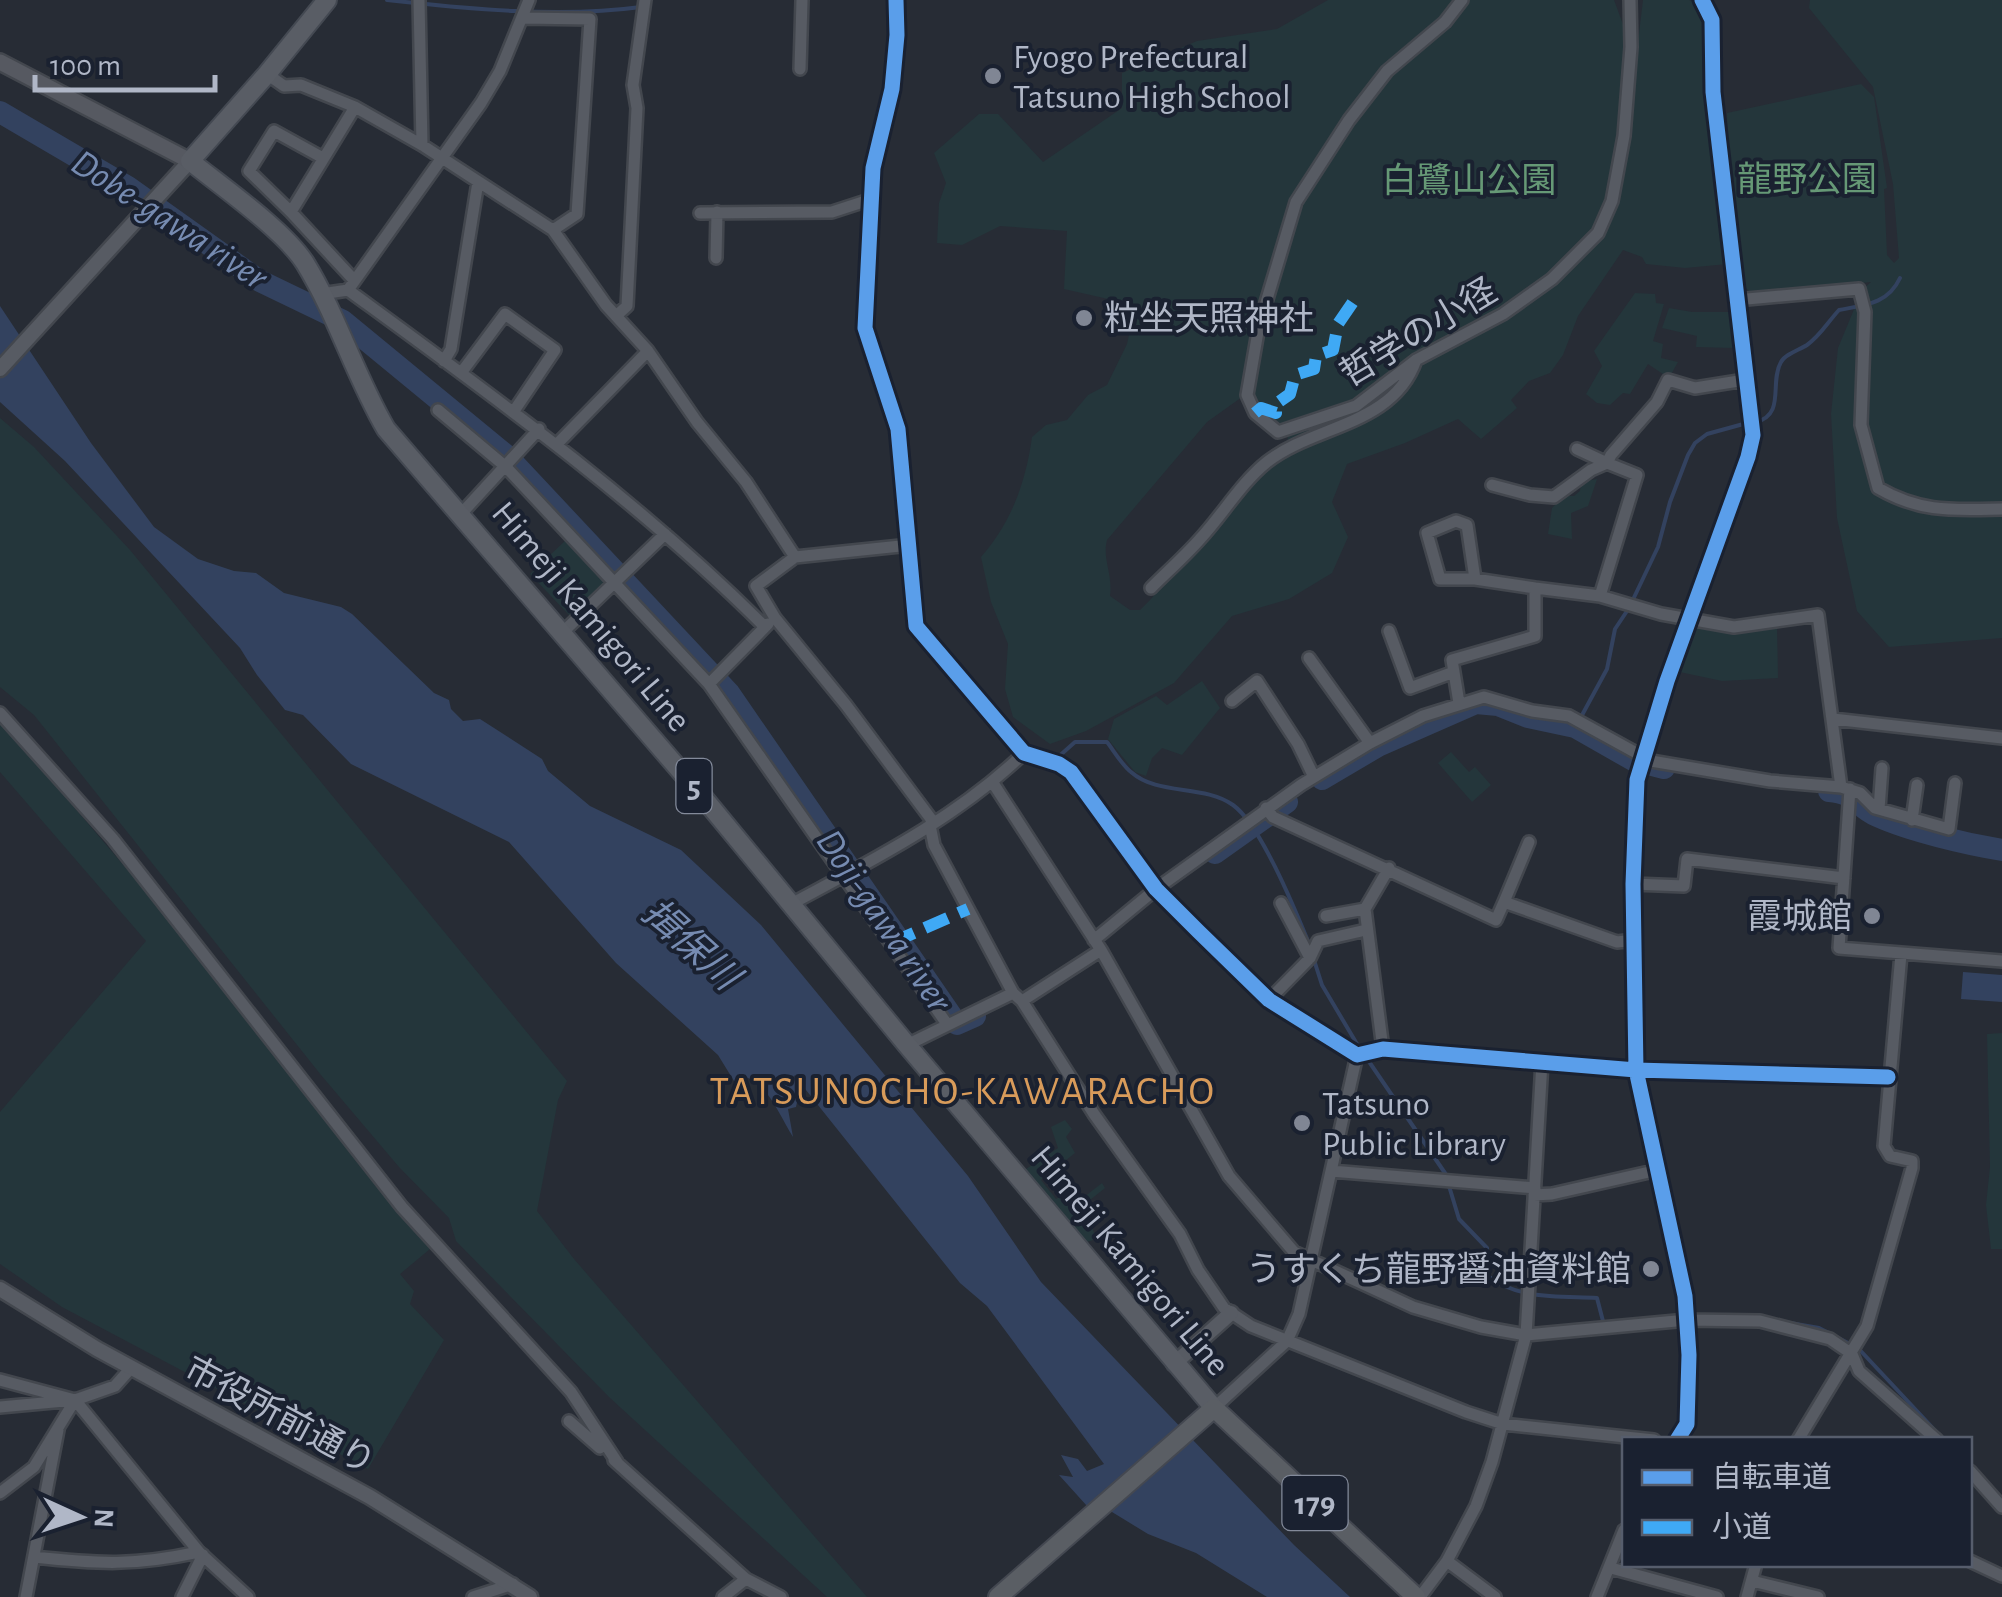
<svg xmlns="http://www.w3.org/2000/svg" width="2002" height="1597" viewBox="0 0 2002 1597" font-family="'Alegreya Sans','Noto Sans JP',sans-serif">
<rect width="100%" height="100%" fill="#272c35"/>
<!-- green -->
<path fill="#24363b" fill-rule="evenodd" d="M1328,0H1614L1628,38L1638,42L1643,0H1689L1698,4L1706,22L1711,123L1728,264L1685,268L1646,264L1642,257L1623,250L1578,316L1563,355L1550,373L1529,381L1511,400L1517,408L1481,439L1458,419L1405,443L1347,464L1332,502L1348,537L1332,573L1289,599L1232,616L1174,683L1086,731L1050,744L1013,717L1005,689L1008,644L991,602L981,557C1011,523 1026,482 1032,437L1046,425L1067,420L1088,395L1107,385L1127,344L1134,312L1117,301L1064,289L1067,231L1000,226L962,245L937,243L939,203L946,183L934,153L979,114H998L1043,162L1122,108V73L1197,41L1277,29ZM1242,397L1245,405L1268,415L1288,438L1283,449L1151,599L1140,610H1130L1110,596C1113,574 1102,559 1107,540L1207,422Z
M1810,0H2002V638L1889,647L1857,611L1837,518L1831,414L1838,348L1862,290L1871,282L1760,293L1750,292L1740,282L1728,174L1727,113L1861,84L1874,97L1887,188L1884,189L1887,255L1894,263L1899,258L1893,184L1873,87L1809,8Z
M1635,293L1655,294L1656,303L1664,304L1653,341L1663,344L1661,358L1678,362L1669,378L1648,364L1630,394L1623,393L1610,405L1597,403L1586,394L1602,366L1594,351Z
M1669,308L1692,312H1732L1734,348L1696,347L1697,336L1662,328Z
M0,418L34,447L130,550L567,1081L558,1100L537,1211L574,1259L867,1597H827L609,1397L456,1241L449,1218L399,1167L321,1075L34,715L0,687Z
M1597,479L1588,506L1571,513L1572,539L1548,534L1552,508L1564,496H1574L1580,491L1581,482Z
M567,539L607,581L570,616L530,574Z
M1708,625H1777L1778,678L1722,681L1675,671L1696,628Z
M1202,681L1220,708L1182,755L1162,748L1152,758L1146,776L1135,772L1108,739L1114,719L1156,696L1167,705Z
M0,720L176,927L430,1249L400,1274L414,1291L410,1304L444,1340L368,1469L62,1307L0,1264V1112L146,941L0,772Z
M1451,752L1469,772L1475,767L1491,785L1472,802L1438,763Z
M2002,1033V1249H1991L1986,1205L1990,1167L1987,1034Z
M1065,1120L1072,1129L1066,1137L1075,1153L1041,1180L1056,1199L1070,1191L1079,1201L1102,1183L1105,1188L1090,1200L1098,1213L1090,1221L1096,1239L1087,1242L1023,1171L1058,1148L1051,1127Z"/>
<!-- water -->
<path fill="#33425f" d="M0,306L91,443L154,527L198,559L234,571L256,573L284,593L341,607L352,614L434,693L449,700L451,709L463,721L480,719L542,759L548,771L590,806L681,850L761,925L968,1176L1041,1282L1294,1545L1350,1597H1267L1196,1553L1148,1534L1094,1501L1087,1506L1059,1475L1073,1477L1061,1455L1078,1459L1087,1471L1104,1464L987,1306L960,1283L794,1075L798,1098L796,1107L788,1109L793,1137C780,1117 766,1078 740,1076L741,1083L734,1081L718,1055L616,963L509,842L351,764L303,715L285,710L257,675L240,648L65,461L0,402Z
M1963,972L2002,975V1002L1961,999Z"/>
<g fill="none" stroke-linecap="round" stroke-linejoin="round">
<!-- stream -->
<path stroke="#33425f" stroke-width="4" d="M387,0C469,9 560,18 641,7
M884,144C898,96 905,50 902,0
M875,243L881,158
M871,317L874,338
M1756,422C1786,414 1769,383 1781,362C1785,354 1799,350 1807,345C1821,335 1827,323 1839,310C1865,305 1888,304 1900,278
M1581,717L1607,669L1615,629L1629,608L1658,547L1670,502L1688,455L1695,443L1707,434L1747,423
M1057,758L1075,742H1107C1114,751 1122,765 1131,772C1158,796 1203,784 1233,805C1261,825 1296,912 1310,946
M1314,960L1322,985L1357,1044L1447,1176
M1449,1186L1459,1219L1487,1248L1488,1276C1518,1300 1561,1296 1597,1298L1604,1325
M1779,1321L1819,1328L1850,1344
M1858,1348L1944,1440"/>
<!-- river -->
<path stroke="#33425f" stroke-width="22" d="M0,112L128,187L260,281L343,321L507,456L729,693L957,1024L975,1016
M1322,779L1378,746L1476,703L1498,705L1528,717L1575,727L1633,760L1664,768
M1829,791C1857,793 1856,807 1877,816C1910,831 1966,844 2002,850
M1215,853L1287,802"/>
<!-- minor casing -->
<g stroke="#43474e" stroke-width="16">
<path id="minor" d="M419,0L422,145
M896,0L897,35L892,89L873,168L865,328L898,429L916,626L1024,753L1059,764L1071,772L1156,889L1198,931L1269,1000L1357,1055L1383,1049L1636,1070L1888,1077
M1462,0L1445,22L1387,71L1349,120L1296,202L1259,326L1247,395L1255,413L1278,432L1356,406L1416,360L1503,314L1552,279L1598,233L1612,201L1624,136L1631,47L1630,0
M523,18L590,19L577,214L553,230
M800,69L802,0
M267,74L284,86L301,85L355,107L422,145L553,230L606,305L648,351L697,422L746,482L795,557
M291,212L249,171L274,131L323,158
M700,213L832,212L872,199
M716,258L717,212
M353,279L291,212L355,107
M348,290L481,103L500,71L529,0
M321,294L348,290C493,396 638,500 765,627
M1736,300L1859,289L1865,312L1861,425L1878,488C1921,513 1953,510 2002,509
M616,316L627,306L637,108L633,85L645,0
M444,361L451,349L478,182
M461,373L505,314L555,350L514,411
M438,410L506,467L709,684L947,1024
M558,443L648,351
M1577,449L1607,463
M1492,485L1530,495L1554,497L1591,470L1607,463
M461,514L539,429
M910,545L795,557L756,586L775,618L846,705L934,823
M1475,579L1467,525L1456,521L1427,533L1440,579H1475L1535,588
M1151,588C1167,572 1185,556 1200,539C1223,514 1241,483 1267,462C1314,425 1393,426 1416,360
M1600,596L1637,475L1607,463L1611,455L1657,402L1668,380L1695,388L1745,380
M1389,631L1410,688L1454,672
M563,632L665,534
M1309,658L1370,743
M709,684L768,624
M1232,701L1257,681L1298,744L1314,777
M1459,703L1452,660L1535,636V588L1600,596L1661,614L1734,627L1818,615L1841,787
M0,713L113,839L402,1207L571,1392L617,1462
M1833,719L2002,738
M993,783L1101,950L1229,1176L1294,1252L1413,1307L1481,1327L1526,1335L1687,1320L1760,1321L1830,1339L1852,1354L1859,1371L1937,1440
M1850,789L1839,948L2002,961
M1266,808L1273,817L1496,920L1504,902L1617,942L1634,940
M1879,809L1882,768
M1912,820L1917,785
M930,825L934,845L1013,993L1022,1001L1094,1114L1180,1234L1198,1270L1224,1308L1251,1326L1466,1412L1503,1424L1654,1440
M1633,884L1684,886L1687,859L1844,878
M1504,902L1529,842
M793,903C873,860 958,817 1024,753
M1326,916L1365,909
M1094,940L1156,889L1301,785L1370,743L1423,716L1484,697L1532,711L1569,716L1651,761L1770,781L1841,787L1860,793L1875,808L1949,829L1955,783
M1310,958L1318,941L1366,930
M1269,1000L1310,958L1281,903
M1022,1001L1101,950
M907,1045L1013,993
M1383,1049L1365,909L1389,868
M1331,1171L1535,1188
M1534,1195L1552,1194L1658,1170
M0,1380L75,1400L199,1552L248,1597
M0,1407L75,1400L115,1386L131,1368
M1214,1408L1287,1341L1299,1314L1357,1055
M569,1421L600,1448
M1677,1440L1687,1424L1689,1355L1685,1296L1636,1070L1633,884L1637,780L1667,681L1748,457L1753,435L1713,92L1712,20L1702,0
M1798,1440L1867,1326L1912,1168V1161L1890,1156L1884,1146L1901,954
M614,1460L746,1579L723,1597
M1970,1471L2002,1507
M0,1493L34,1467L75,1400
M34,1557C99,1564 134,1566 199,1552
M1447,1561L1495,1597
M1970,1561L2002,1576
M1611,1568L1717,1597
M746,1579L781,1597
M1752,1581L1818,1597
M26,1597L58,1430
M182,1597L203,1555
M473,1597L513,1584
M1420,1597L1447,1561L1476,1506L1492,1462L1526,1335L1542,1062
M1597,1597L1624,1530
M1747,1597L1756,1564"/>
</g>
<!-- tertiary casing -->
<g stroke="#43474e" stroke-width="19">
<path id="tertiary" d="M0,369L190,161
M0,1289L97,1349L370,1497L530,1597
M1174,1364L1231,1313"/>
</g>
<!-- secondary casing -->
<g stroke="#43474e" stroke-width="20">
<path id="secondary" d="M0,62L190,161"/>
</g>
<!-- primary casing -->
<g stroke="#444952" stroke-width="22">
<path id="primary" d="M327,0L267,74L190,161C221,186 284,230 305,263C337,315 355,376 386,429L702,796L907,1045L1214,1408"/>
</g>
<!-- trunk casing -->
<g stroke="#444851" stroke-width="22">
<path id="trunk" d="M998,1597L1214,1408L1416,1597"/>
</g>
<!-- minor -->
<use href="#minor" stroke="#575b63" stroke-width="11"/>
<!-- tertiary -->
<use href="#tertiary" stroke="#575b63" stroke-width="14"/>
<!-- secondary -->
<use href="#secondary" stroke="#565961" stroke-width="15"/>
<!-- primary -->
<use href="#primary" stroke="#595d65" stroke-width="18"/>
<!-- trunk -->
<use href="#trunk" stroke="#5a5e64" stroke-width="18"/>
<!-- quiet -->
<path stroke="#3fa9f5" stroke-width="12" stroke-dasharray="25 12" stroke-linecap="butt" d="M1255,413L1261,408L1276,413V404L1290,394L1295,375L1314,369L1316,356L1333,350L1338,324L1359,293
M891,943L968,909"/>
<!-- cycleway casing -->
<g stroke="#1a2130" stroke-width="21">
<path id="cycleway" d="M896,0L897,35L892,89L873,168L865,328L898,429L916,626L1024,753L1059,764L1071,772L1156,889L1198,931L1269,1000L1357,1055L1383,1049L1636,1070L1888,1077
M1677,1440L1687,1424L1689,1355L1685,1296L1636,1070L1633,884L1637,780L1667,681L1748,457L1753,435L1713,92L1712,20L1702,0"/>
</g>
<!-- cycleway -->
<use href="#cycleway" stroke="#5a9eea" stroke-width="15"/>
</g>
<!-- markers -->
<g fill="#808694" stroke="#1a2130" stroke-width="4">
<circle cx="993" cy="76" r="10"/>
<circle cx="1084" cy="318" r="10"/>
<circle cx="1872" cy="916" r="10"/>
<circle cx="1302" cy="1123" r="10"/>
<circle cx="1651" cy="1269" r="10"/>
</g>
<g text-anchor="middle" stroke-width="8" stroke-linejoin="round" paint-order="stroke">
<!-- shield labels -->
<g fill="#1a2130" stroke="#838a9a" stroke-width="2.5">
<rect x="676.5" y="759" width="35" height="54" rx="8"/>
<rect x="1282.5" y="1476" width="65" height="54" rx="8"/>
</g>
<g font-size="32" font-weight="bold" fill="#b0b7c7">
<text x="694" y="797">5</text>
<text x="1315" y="1514">179</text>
</g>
<!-- poi labels -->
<g font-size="35" fill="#b0b7c7" stroke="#1a2130" text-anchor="start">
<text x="1013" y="68">Fyogo Prefectural<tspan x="1013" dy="40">Tatsuno High School</tspan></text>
<text x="1104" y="330">粒坐天照神社</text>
<text x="1852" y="928" text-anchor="end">霞城館</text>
<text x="1322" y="1115">Tatsuno<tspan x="1322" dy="40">Public Library</tspan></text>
<text x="1631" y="1281" text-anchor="end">うすくち龍野醤油資料館</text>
</g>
<!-- park labels -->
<g font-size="35" fill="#669976" stroke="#1a2130">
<text x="1807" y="191">龍野公園</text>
<text x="1469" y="192">白鷺山公園</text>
</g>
<!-- street labels -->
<g font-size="35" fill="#b0b7c7" stroke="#1a2130">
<text transform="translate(1418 332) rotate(-31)" y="12">哲学の小径</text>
<text transform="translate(592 616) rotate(50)" y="12">Himeji Kamigori Line</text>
<text transform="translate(1131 1260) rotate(50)" y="12">Himeji Kamigori Line</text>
<text transform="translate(280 1415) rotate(28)" y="12">市役所前通り</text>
</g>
<!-- water labels -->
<g font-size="38" font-style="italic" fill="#768bb1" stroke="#1a2130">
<text transform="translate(170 219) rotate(33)" y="13">Dobe-gawa river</text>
<text transform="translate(885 920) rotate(56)" y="13">Doji-gawa river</text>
<text transform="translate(691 944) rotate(42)" y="13">揖保川</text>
</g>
<!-- quarter labels -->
<g font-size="40" letter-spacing="2.5" fill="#d89b5a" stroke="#1a2130">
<text x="963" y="1104">TATSUNOCHO-KAWARACHO</text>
</g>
</g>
<!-- legend -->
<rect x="1622" y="1437" width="350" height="130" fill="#1a2130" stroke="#565d6c" stroke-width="2.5"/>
<rect x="1642" y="1470" width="50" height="15" fill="#5a9eea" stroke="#565d6c" stroke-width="2.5"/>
<text x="1712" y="1487" font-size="30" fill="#b0b7c7">自転車道</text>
<rect x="1642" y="1520" width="50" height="15" fill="#3fa9f5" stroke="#565d6c" stroke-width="2.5"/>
<text x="1712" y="1537" font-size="30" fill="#b0b7c7">小道</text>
<!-- north arrow -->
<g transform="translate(80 1517) rotate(93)" stroke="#1a2130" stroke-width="8" paint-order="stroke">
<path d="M0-8L18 38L0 25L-18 38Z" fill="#b0b7c7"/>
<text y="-15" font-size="28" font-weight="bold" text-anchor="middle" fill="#b0b7c7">N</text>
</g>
<!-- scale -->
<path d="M35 75v15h180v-15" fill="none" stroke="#b0b7c7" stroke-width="5"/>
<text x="50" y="75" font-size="30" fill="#b0b7c7" stroke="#1a2130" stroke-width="8" paint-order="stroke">100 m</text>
</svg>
